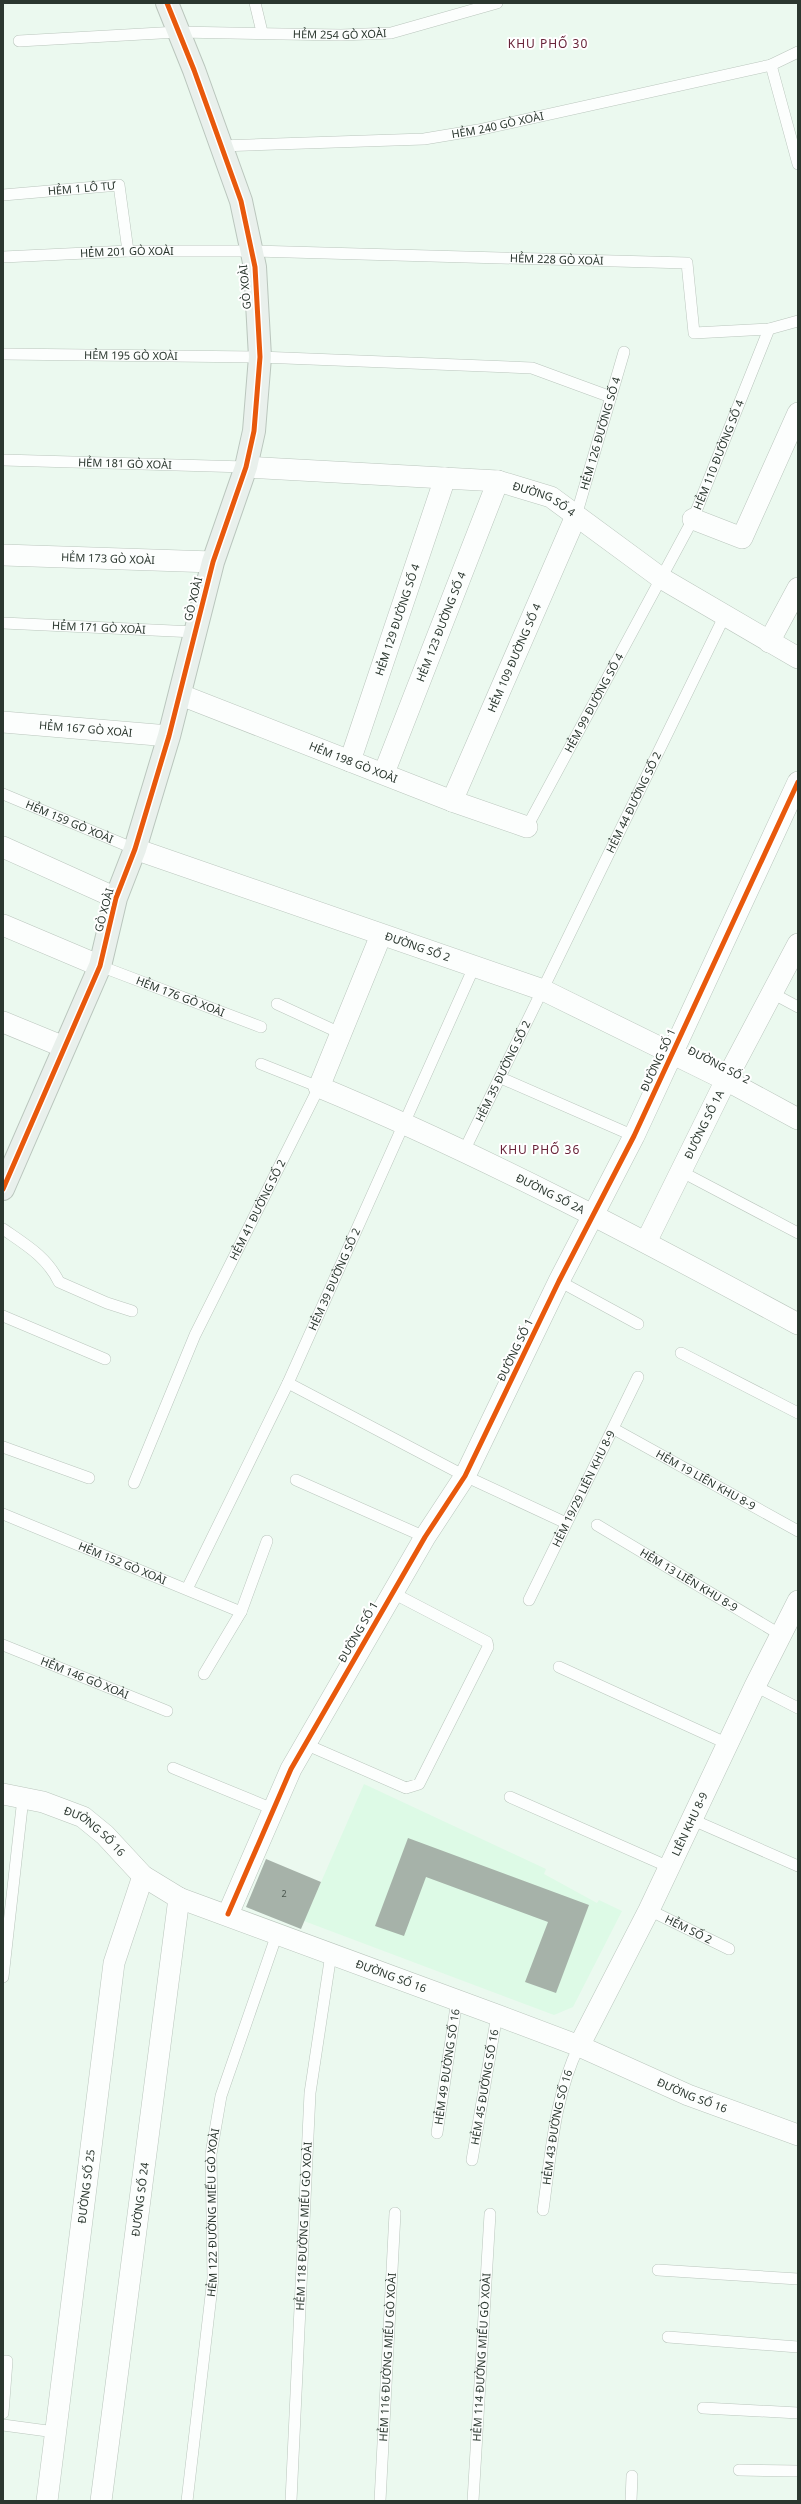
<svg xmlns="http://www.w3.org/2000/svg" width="801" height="2504" viewBox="0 0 801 2504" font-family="'Noto Sans',sans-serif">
<rect width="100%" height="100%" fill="#ebf9ef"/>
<!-- built -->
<path fill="#ddfae6" d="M364,1784L546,1869L544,1874L597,1903L599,1900L622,1911L573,2007L554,2015L304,1921Z"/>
<!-- building -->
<path fill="#a6b2a9" d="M408,1838L589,1905L556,1993L525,1982L548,1922L426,1877L404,1936L375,1926Z
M266,1859L321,1882L301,1929L246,1907Z"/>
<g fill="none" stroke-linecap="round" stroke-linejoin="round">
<!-- lane casing -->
<g stroke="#bac6bd" stroke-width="12">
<g id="lane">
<path d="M255,3L262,32"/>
<path id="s1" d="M19,41L178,32L341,35L391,33L497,3"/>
<path d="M771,65L798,164"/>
<path id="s2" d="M220,146L424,139L478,130L771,65L798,52"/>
<path id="s3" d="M3,195L119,185L128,251"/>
<path id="s4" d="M3,257L128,251H251L687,263L694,333L769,329L798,321"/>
<path id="s5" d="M3,354L260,357L532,368L611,397"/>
<path id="s6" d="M3,460L246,467"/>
<path id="s7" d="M576,516L624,352"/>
<path id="s8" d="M3,623L195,632"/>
<path id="s9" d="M3,794L135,849"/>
<path id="s10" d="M527,827L693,519L769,329"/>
<path id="s11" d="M100,966L261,1027"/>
<path d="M772,993L798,1007"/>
<path d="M277,1004L340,1033"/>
<path d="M501,1078L634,1136"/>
<path id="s12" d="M463,1153L725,615"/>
<path d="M682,1172L798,1233"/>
<path d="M3,1229C26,1245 47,1257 59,1282L107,1303L132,1311"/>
<path d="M559,1281L638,1324"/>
<path d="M3,1316L105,1359"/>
<path d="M681,1353L798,1413"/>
<path d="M288,1383L465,1476L566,1523"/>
<path id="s13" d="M614,1429L798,1531"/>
<path d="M3,1447L89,1478"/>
<path d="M296,1480L425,1537"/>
<path id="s14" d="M134,1483L195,1335L319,1087L261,1064"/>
<path id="s15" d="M3,1514L241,1612"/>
<path id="s16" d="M597,1525L781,1635"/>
<path id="s17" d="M187,1589L288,1383L474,967"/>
<path id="s18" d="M529,1600L638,1377"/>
<path id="s19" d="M3,1645L167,1711"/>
<path d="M559,1667L728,1744"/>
<path d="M204,1674L241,1612L267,1541"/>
<path d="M755,1686L798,1708"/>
<path d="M305,1744L406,1788L419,1784L488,1647L487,1642L393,1593"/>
<path d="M173,1768L273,1809"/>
<path d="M510,1797L669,1867"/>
<path d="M693,1820L798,1866"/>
<path id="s20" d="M649,1910L729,1949"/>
<path d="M3,1977L23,1798"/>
<path id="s21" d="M437,2133L457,2000"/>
<path id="s22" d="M472,2160L497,2015"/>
<path id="s23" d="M543,2210C551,2155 554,2097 579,2046"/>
<path d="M658,2270L798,2279"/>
<path d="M668,2337L798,2347"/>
<path d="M3,2361H7L3,2413"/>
<path d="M703,2408L798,2413"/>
<path d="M3,2425L55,2432"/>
<path d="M739,2470L798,2471"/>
<path id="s24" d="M187,2501L213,2278L211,2154L221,2096L277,1934"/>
<path id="s25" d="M291,2501L310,2093L331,1954"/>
<path id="s26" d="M380,2501L395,2213"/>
<path id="s27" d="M473,2501L490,2214"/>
<path d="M631,2501L632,2476"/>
</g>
</g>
<!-- street casing -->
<g stroke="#bac6bd" stroke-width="22">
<g id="street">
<path id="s28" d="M246,467L498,481L551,497L661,578L798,658"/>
<path d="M693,519L742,538L798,413"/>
<path id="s29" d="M3,555L213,562"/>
<path d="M769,642L798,588"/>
<path id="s30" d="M181,695L452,801L527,827"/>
<path id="s31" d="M3,722L169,736"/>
<path id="s32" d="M350,761L445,478"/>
<path id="s33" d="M384,773L498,481"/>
<path id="s34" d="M452,801L576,516"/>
<path d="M3,847L116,898"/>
<path id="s35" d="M135,849L543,990L726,1080L798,1119"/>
<path d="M3,925L100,966"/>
<path id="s36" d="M381,935L319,1087C483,1155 641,1239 798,1324"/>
<path d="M3,1022L64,1047"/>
<path id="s37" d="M646,1242L726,1080L798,944"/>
<path id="s38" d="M3,1794L43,1802L83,1817L105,1835L143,1876L179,1898L497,2015L579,2046L688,2095L798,2135"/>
<path d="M228,1914L291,1769L425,1537L465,1476L559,1281L634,1136L798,782"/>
<path id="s39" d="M579,2046L649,1910L755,1686L798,1601"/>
<path id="s40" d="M47,2501L114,1963L143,1876"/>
<path id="s41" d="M101,2501L179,1898"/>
</g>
</g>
<!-- secondary casing -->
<g stroke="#bac6bd" stroke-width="24">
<path id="secondary" d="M3,1189L100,966L116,898L135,849L169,736L213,562L246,467L254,431L260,357L255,267L241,201L194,70L167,3"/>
</g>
<!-- lane -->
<use href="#lane" stroke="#fcfefd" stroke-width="11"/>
<!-- street -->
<use href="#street" stroke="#fcfefd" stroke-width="21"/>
<!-- secondary -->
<use href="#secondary" stroke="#e9f0ec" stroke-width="22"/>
<!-- cycleway casing -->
<g stroke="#fff" stroke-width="8">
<path id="cycleway" d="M3,1189L100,966L116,898L135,849L169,736L213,562L246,467L254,431L260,357L255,267L241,201L194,70L167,3
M228,1914L291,1769L425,1537L465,1476L559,1281L634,1136L798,782"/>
</g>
<!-- cycleway -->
<use href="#cycleway" stroke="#e8590c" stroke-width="5"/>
</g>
<g text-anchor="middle" stroke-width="4" stroke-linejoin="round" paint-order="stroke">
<!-- number labels -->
<g font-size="9" fill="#4a564e">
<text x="284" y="1897">2</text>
</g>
<!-- street labels -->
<g font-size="11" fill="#2b372f" stroke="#fff">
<text dy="4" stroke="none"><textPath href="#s1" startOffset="321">HẺM 254 GÒ XOÀI</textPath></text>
<text dy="4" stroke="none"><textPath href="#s2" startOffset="279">HẺM 240 GÒ XOÀI</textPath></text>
<text dy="4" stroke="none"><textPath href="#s3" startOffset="79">HẺM 1 LÔ TƯ</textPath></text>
<text dy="4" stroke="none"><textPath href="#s4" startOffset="124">HẺM 201 GÒ XOÀI</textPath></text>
<text dy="4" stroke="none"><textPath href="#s4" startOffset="554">HẺM 228 GÒ XOÀI</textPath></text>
<text transform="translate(245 287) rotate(-95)" y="4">GÒ XOÀI</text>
<text dy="4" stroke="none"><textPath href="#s5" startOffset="128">HẺM 195 GÒ XOÀI</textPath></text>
<text dy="4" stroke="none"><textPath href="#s7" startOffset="86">HẺM 126 ĐƯỜNG SỐ 4</textPath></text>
<text dy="4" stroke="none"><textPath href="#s10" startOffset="419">HẺM 110 ĐƯỜNG SỐ 4</textPath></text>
<text dy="4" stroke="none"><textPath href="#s6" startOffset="122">HẺM 181 GÒ XOÀI</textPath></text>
<text dy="4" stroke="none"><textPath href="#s28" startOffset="302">ĐƯỜNG SỐ 4</textPath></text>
<text dy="4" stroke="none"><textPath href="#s29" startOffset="105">HẺM 173 GÒ XOÀI</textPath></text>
<text transform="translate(193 599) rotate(-76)" y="4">GÒ XOÀI</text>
<text dy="4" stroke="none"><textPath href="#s32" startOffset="149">HẺM 129 ĐƯỜNG SỐ 4</textPath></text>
<text dy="4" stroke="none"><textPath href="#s8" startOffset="96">HẺM 171 GÒ XOÀI</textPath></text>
<text dy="4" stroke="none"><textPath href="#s33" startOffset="157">HẺM 123 ĐƯỜNG SỐ 4</textPath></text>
<text dy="4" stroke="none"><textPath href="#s34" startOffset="156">HẺM 109 ĐƯỜNG SỐ 4</textPath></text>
<text dy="4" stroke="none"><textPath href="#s10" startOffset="141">HẺM 99 ĐƯỜNG SỐ 4</textPath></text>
<text dy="4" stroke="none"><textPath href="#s31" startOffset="83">HẺM 167 GÒ XOÀI</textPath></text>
<text dy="4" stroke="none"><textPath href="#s30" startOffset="185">HẺM 198 GÒ XOÀI</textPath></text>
<text dy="4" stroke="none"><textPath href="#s12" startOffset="390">HẺM 44 ĐƯỜNG SỐ 2</textPath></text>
<text dy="4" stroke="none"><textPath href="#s9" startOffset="72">HẺM 159 GÒ XOÀI</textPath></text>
<text transform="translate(104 910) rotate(-75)" y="4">GÒ XOÀI</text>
<text dy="4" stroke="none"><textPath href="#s35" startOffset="299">ĐƯỜNG SỐ 2</textPath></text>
<text dy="4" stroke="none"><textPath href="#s11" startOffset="86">HẺM 176 GÒ XOÀI</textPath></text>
<text transform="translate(658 1060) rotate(-65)" y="4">ĐƯỜNG SỐ 1</text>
<text transform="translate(719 1065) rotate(27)" y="4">ĐƯỜNG SỐ 2</text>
<text dy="4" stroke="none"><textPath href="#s12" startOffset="91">HẺM 35 ĐƯỜNG SỐ 2</textPath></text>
<text dy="4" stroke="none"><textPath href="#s37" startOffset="131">ĐƯỜNG SỐ 1A</textPath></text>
<text dy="4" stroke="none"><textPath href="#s36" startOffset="419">ĐƯỜNG SỐ 2A</textPath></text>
<text dy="4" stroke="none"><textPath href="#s14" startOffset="300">HẺM 41 ĐƯỜNG SỐ 2</textPath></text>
<text dy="4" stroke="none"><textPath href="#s17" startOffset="343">HẺM 39 ĐƯỜNG SỐ 2</textPath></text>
<text transform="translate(515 1350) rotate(-64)" y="4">ĐƯỜNG SỐ 1</text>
<text dy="4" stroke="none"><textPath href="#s13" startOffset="105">HẺM 19 LIÊN KHU 8-9</textPath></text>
<text dy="4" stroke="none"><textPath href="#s18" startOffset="124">HẺM 19/29 LIÊN KHU 8-9</textPath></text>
<text dy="4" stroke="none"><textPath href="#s15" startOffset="129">HẺM 152 GÒ XOÀI</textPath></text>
<text dy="4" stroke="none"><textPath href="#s16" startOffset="107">HẺM 13 LIÊN KHU 8-9</textPath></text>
<text transform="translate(358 1632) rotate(-60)" y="4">ĐƯỜNG SỐ 1</text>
<text dy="4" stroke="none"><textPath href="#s19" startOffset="88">HẺM 146 GÒ XOÀI</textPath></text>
<text dy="4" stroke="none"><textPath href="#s39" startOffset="248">LIÊN KHU 8-9</textPath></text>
<text dy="4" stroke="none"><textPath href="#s38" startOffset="101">ĐƯỜNG SỐ 16</textPath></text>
<text dy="4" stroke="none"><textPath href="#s20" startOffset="44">HẺM SỐ 2</textPath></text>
<text dy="4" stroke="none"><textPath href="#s38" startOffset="436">ĐƯỜNG SỐ 16</textPath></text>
<text dy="4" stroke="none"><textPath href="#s21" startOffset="67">HẺM 49 ĐƯỜNG SỐ 16</textPath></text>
<text dy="4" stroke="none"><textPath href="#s22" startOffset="74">HẺM 45 ĐƯỜNG SỐ 16</textPath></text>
<text dy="4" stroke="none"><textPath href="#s38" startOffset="760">ĐƯỜNG SỐ 16</textPath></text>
<text dy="4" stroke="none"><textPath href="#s23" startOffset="84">HẺM 43 ĐƯỜNG SỐ 16</textPath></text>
<text dy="4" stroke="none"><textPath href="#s40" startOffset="317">ĐƯỜNG SỐ 25</textPath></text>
<text dy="4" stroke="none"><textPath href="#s41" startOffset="304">ĐƯỜNG SỐ 24</textPath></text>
<text dy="4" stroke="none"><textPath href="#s24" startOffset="290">HẺM 122 ĐƯỜNG MIẾU GÒ XOÀI</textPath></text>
<text dy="4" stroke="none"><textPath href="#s25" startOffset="275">HẺM 118 ĐƯỜNG MIẾU GÒ XOÀI</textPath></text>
<text dy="4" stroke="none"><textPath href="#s26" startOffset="144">HẺM 116 ĐƯỜNG MIẾU GÒ XOÀI</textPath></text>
<text dy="4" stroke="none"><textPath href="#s27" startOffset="144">HẺM 114 ĐƯỜNG MIẾU GÒ XOÀI</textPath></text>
</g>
<!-- neighbourhood labels -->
<g font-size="12" letter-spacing="1" fill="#682338" stroke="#fff">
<text x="548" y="48">KHU PHỐ 30</text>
<text x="540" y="1154">KHU PHỐ 36</text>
</g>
</g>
<!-- border -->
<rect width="801" height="2504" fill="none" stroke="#2b372f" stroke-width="8"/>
</svg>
